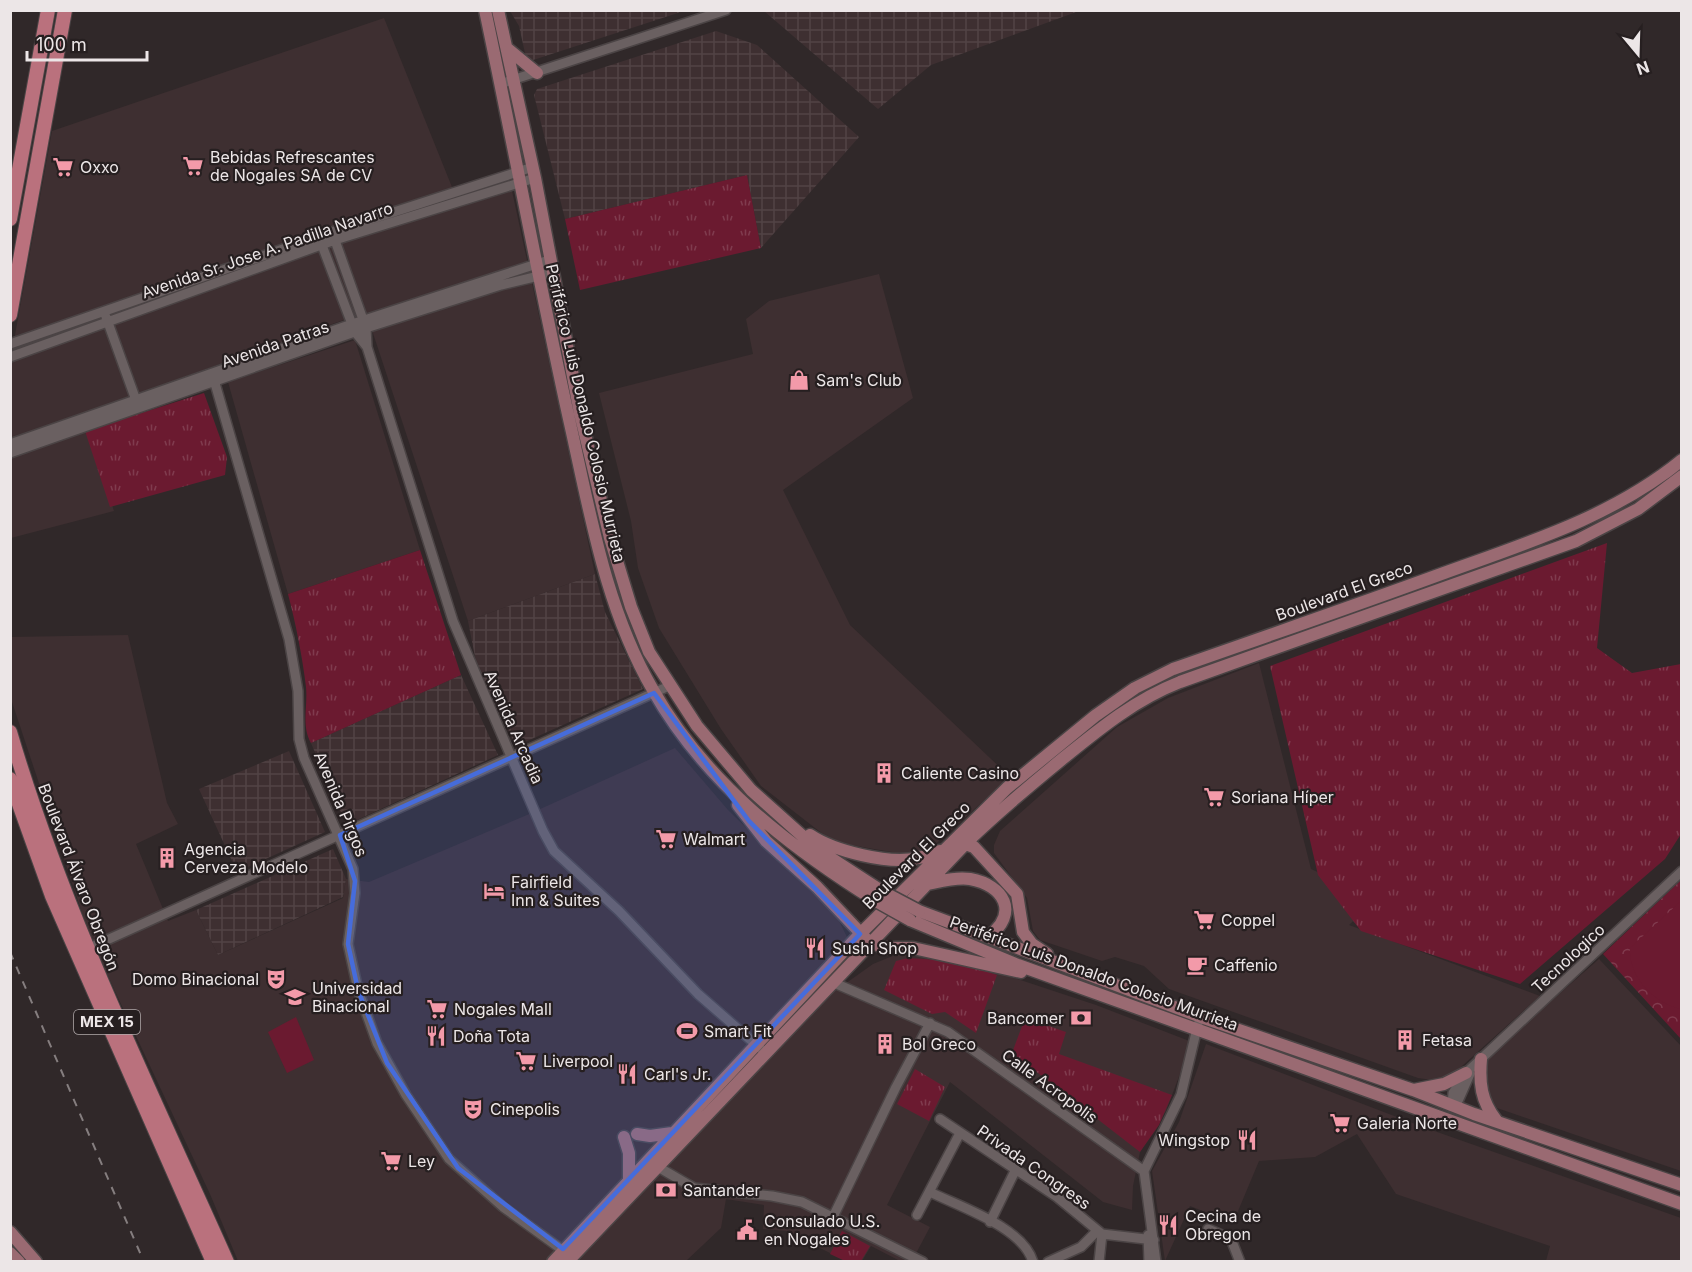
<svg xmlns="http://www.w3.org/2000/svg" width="1692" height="1272" viewBox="0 0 1692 1272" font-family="Inter,sans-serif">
<defs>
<pattern id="industrial-grid" width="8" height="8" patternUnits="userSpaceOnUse" patternTransform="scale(1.5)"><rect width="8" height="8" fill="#3e2f31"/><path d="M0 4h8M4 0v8" fill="none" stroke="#514345"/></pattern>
<pattern id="grass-tufts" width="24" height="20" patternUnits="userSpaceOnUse" patternTransform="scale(1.5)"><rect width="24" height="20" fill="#6b1a30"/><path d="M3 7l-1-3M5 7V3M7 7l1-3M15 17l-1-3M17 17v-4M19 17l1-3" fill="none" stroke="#803b4e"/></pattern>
<pattern id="park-crowns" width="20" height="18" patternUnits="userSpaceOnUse" patternTransform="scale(1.5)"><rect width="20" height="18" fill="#6b1a30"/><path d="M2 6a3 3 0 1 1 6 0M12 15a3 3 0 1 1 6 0" fill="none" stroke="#803b4e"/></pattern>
</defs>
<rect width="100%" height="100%" fill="#302829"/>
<!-- built -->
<path fill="#3e2f31" d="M384,18L460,207L512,191L595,574L468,621L366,312L81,414L114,511L11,538V357L52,131Z
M879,274L913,398L783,490L850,625L1010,777L929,850L903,854L833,842L761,786L721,729L659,628L638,568L631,521L599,393L753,354L746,319L769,301Z
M355,340L420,550L288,594L228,382Z
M128,635L167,803L178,824L136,844L168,921L196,910L218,955L343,898L346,879L369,882L527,815L675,748L728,810L837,917L847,937L545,1261H238L210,1194L91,940L11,699L10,637Z
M1259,663L1311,869L1376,899L1349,925L1540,996L1452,1075L1439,1081L1418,1078L1169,989L1144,966L1115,957L1102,961L1040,940L1033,931L1027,898L994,853V845L1000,831L1117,727L1168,698Z
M900,953L993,971L1096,1005L1192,1042L1166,1111L1140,1152L1133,1186L1132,1210L1103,1202L950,1082L887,1205L930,1227L912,1261H900L871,1246L862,1261H846L786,1231L763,1229L764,1205L726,1199L721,1228L686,1261L574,1262L835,991L873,964Z
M1599,959L1681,1046V1171L1497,1108L1488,1094L1485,1073L1487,1057Z
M1206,1044L1423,1127L1681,1218V1261H1546L1550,1246L1396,1194L1357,1134L1315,1157L1259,1161L1233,1223L1190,1206L1165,1261L1152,1171L1179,1122Z"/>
<!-- industrial -->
<path fill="url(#industrial-grid)" d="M510,11H684L527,62L519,26Z
M764,11H1079L931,65L878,109Z
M716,31L757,45L859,137L761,248L747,175L565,219L534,95L537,89Z
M595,574L605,612L643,689L516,746L477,667L468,621Z
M461,675L498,755L346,825L311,743Z
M289,751L325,832L237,872L199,789Z
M333,849L346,879L343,897L218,955L196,910Z"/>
<!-- grass -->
<path fill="url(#grass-tufts)" d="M747,175L761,248L580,290L565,219Z
M204,393L227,457L225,475L110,507L85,431Z
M1607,543L1597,648L1632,673L1681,664V834L1665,859L1520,984L1361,931L1318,875L1270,666Z
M420,550L461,675L311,743C301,725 308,707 306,687C302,655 296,625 288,594Z
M908,958L954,961L997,975L976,1033L945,1012L932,1014L884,990L896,961Z
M1025,1018L1066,1032L1059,1054L1172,1095L1159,1125L1140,1152L1012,1053Z
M915,1069L945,1087L929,1121L897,1104Z
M842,1231L870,1246L861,1261H845L830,1254Z"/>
<!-- park -->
<path fill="url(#park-crowns)" d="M1681,880V1039L1603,954Z"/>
<!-- garden -->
<path fill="#6b1a30" d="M1681,901V1009C1654,1004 1628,976 1630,948Z
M296,1017L314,1060L287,1073L268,1032Z"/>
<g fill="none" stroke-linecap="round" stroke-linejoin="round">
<!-- minor casing -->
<g stroke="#4b4445" stroke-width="12">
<path id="minor" d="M500,84L726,10
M332,232L366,328L367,347L453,621L543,831L554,851L619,911L698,994L761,1049
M320,240L355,332L367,347
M106,317L137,403
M10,344L332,232L533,167
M10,357L335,240L535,178
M212,373L289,639L298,691L299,739L304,758L353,869L355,893L348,944L358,990L377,1043L406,1095L449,1159L503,1207L568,1254
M10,444L352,324L549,260
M10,453L366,328L501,285L551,273
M87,949L669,686
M832,982L948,1032L1144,1171
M1452,1105L1453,1093L1466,1073L1682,871
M1452,1105L1458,1101L1470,1074
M940,1119L1057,1197L1102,1234L1154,1240
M653,1164L694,1188L772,1196L802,1202L923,1262
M930,1192C960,1207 1023,1227 1033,1262
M917,1215L960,1133
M833,1217L896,1087L930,1023
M990,1222L1015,1171
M1208,1229L1231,1239L1240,1262
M1148,1235L1149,1262
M1048,1262L1081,1247L1097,1231
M1099,1262L1102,1234
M1156,1262L1144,1171L1181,1095L1198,1024"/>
</g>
<!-- major casing -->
<g stroke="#4b4445" stroke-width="15">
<path id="major" d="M485,10C514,147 539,283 569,419C590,512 605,607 653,690C705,782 788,846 876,901
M498,10L535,178L580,413L610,538L631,607L649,652L697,726L751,790L817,849L883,892
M508,49L537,73
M738,805L766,841L817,887L869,942L886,948H913L1021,972
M810,835C834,851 889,865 918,858C925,857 933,853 940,851
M960,842L974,847L1017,894L1023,932L1032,944L1047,954
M928,884C942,881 956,877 970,879C1004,885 1020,913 988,937
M919,911L1201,1017L1413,1090L1474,1114L1682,1185
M910,920L1018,965L1682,1204
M1481,1059C1479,1083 1481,1101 1496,1120
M1414,1090L1444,1084L1466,1073
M637,1134L650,1136L672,1133
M624,1137L629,1153V1179
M10,1232L36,1262
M10,1253L19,1262
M553,1262L860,934L1007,788L1095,716L1135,688L1173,669C1264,637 1354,606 1444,573C1527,543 1612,517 1682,460
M567,1262L967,842C997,813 1028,787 1061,760C1098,730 1134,700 1180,682L1576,541L1638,509L1682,476"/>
</g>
<!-- highway casing -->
<g stroke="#4b4445" stroke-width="16">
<path id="highway" d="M10,219L48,10
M10,315L65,10
M10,732C64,915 149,1087 227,1262
M10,779L52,896L213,1262"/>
</g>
<!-- minor -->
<use href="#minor" stroke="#6a6061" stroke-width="9"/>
<!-- major -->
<use href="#major" stroke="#9a6a72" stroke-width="12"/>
<!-- highway -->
<use href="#highway" stroke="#ba717d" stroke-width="14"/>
<!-- rail -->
<path stroke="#857e7f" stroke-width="2" stroke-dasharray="8 8" stroke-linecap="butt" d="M10,952L144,1262"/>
<!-- major-bridge casing -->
<g stroke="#4b4445" stroke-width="15" stroke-linecap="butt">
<path id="major-bridge" d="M883,892L919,911
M876,901L910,920"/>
</g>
<!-- major-bridge -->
<use href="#major-bridge" stroke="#9a6a72" stroke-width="12"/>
</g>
<!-- marked area -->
<path fill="#466cdb" fill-opacity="0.2" stroke="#466cdb" stroke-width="4.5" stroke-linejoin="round" d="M654,693L749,821L860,934L563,1249L458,1168L387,1063L358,990L348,944L355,881L340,835Z"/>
<!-- icons -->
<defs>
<g id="supermarket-bare" transform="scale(1.62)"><path d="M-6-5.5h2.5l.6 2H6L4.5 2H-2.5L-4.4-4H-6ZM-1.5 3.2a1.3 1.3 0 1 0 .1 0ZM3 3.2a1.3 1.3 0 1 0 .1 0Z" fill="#f39aa9" stroke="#261f20" stroke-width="2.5" paint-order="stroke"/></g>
<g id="shop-bare" transform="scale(1.62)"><path d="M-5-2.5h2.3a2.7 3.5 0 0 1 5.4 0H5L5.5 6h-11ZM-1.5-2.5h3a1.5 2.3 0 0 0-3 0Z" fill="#f39aa9" stroke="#261f20" stroke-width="2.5" paint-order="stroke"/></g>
<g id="building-bare" transform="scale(1.62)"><path d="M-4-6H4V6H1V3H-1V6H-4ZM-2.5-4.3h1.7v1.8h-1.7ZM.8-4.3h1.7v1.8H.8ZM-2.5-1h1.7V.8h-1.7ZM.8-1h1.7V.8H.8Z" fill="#f39aa9" stroke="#261f20" stroke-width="2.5" paint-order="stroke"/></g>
<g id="hotel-bare" transform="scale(1.62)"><path d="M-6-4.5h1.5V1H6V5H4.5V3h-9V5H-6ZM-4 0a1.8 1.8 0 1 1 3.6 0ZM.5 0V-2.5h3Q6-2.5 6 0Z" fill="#f39aa9" stroke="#261f20" stroke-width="2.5" paint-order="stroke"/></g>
<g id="restaurant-bare" transform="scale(1.62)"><path d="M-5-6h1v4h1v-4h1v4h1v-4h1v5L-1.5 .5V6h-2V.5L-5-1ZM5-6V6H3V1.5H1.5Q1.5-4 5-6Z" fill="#f39aa9" stroke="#261f20" stroke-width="2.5" paint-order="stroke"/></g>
<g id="cafe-bare" transform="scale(1.62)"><path d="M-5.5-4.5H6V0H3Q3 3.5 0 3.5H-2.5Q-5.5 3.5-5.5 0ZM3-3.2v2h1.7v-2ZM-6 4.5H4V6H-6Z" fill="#f39aa9" stroke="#261f20" stroke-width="2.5" paint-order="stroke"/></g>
<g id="theatre-bare" transform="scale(1.62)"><path d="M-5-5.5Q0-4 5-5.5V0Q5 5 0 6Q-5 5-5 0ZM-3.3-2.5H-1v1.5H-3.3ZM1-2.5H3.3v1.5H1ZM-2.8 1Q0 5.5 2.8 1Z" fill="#f39aa9" stroke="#261f20" stroke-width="2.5" paint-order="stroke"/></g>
<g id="university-bare" transform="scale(1.62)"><path d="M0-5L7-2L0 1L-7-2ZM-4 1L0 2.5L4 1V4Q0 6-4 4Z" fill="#f39aa9" stroke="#261f20" stroke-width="2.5" paint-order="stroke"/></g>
<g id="bank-bare" transform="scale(1.62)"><path d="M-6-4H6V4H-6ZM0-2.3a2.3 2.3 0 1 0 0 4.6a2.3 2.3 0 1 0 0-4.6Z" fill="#f39aa9" stroke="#261f20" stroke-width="2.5" paint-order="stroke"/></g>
<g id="stadium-bare" transform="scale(1.62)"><path d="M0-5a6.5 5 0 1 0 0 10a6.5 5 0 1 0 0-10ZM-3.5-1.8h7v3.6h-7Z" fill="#f39aa9" stroke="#261f20" stroke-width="2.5" paint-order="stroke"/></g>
<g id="civic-bare" transform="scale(1.62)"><path d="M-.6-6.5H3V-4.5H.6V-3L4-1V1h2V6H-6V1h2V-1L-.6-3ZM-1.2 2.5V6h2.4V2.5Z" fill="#f39aa9" stroke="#261f20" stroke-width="2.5" paint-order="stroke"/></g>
</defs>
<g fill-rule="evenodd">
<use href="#supermarket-bare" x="193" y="166"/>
<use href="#supermarket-bare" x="63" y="167"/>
<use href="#shop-bare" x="799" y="380"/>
<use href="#building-bare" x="884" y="773"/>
<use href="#supermarket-bare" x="1214" y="797"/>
<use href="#supermarket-bare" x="666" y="839"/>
<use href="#building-bare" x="167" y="858"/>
<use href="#hotel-bare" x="494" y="891"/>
<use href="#supermarket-bare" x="1204" y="920"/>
<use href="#restaurant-bare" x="815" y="948"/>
<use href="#cafe-bare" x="1197" y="965"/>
<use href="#theatre-bare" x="276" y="979"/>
<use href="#university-bare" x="295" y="997"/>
<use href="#supermarket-bare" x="437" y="1009"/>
<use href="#bank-bare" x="1081" y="1018"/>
<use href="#stadium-bare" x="687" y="1031"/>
<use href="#restaurant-bare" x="436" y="1036"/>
<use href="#building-bare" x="1405" y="1040"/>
<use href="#building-bare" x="885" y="1044"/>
<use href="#supermarket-bare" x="526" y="1061"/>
<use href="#restaurant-bare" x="627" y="1074"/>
<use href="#theatre-bare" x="473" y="1109"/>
<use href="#supermarket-bare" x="1340" y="1123"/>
<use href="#restaurant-bare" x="1247" y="1140"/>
<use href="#supermarket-bare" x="391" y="1161"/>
<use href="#bank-bare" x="666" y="1190"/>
<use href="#restaurant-bare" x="1168" y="1225"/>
<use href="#civic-bare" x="747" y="1230"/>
</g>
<g text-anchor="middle" stroke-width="4.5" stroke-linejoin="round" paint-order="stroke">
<!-- shield labels -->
<rect fill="#261f20" stroke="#b1aaab" stroke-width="1.5" x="74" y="1010" width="66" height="24" rx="4.5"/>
<g font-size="15" font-weight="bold" fill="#ece6e7">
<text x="107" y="1027">MEX 15</text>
</g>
<!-- poi labels -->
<g font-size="16" fill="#ece6e7" stroke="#261f20" text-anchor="start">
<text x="210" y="163">Bebidas Refrescantes<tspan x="210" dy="18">de Nogales SA de CV</tspan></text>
<text x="80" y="173">Oxxo</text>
<text x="816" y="386">Sam's Club</text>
<text x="901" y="779">Caliente Casino</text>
<text x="1231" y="803">Soriana Híper</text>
<text x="683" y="845">Walmart</text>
<text x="184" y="855">Agencia<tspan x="184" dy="18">Cerveza Modelo</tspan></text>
<text x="511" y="888">Fairfield<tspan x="511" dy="18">Inn &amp; Suites</tspan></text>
<text x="1221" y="926">Coppel</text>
<text x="832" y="954">Sushi Shop</text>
<text x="1214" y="971">Caffenio</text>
<text x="259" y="985" text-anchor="end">Domo Binacional</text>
<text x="312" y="994">Universidad<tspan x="312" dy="18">Binacional</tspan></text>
<text x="454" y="1015">Nogales Mall</text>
<text x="1064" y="1024" text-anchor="end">Bancomer</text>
<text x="704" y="1037">Smart Fit</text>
<text x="453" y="1042">Doña Tota</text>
<text x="1422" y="1046">Fetasa</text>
<text x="902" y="1050">Bol Greco</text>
<text x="543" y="1067">Liverpool</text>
<text x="644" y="1080">Carl's Jr.</text>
<text x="490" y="1115">Cinepolis</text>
<text x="1357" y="1129">Galeria Norte</text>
<text x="1230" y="1146" text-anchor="end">Wingstop</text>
<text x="408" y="1167">Ley</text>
<text x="683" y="1196">Santander</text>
<text x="1185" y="1222">Cecina de<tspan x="1185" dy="18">Obregon</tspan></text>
<text x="764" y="1227">Consulado U.S.<tspan x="764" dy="18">en Nogales</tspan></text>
</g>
<!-- street labels -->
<g font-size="16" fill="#ece6e7" stroke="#261f20">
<text transform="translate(267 250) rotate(-19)" y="6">Avenida Sr. Jose A. Padilla Navarro</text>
<text transform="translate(275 344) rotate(-19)" y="6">Avenida Patras</text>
<text transform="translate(586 413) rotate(77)" y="6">Periférico Luis Donaldo Colosio Murrieta</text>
<text transform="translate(1344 591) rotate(-20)" y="6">Boulevard El Greco</text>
<text transform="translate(514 727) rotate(66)" y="6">Avenida Arcadia</text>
<text transform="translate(341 804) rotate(67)" y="6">Avenida Pirgos</text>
<text transform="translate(916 855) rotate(-45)" y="6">Boulevard El Greco</text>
<text transform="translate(79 877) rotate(69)" y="6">Boulevard Álvaro Obregón</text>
<text transform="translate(1568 958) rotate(-43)" y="6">Tecnologico</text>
<text transform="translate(1094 973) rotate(20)" y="6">Periférico Luis Donaldo Colosio Murrieta</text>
<text transform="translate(1050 1086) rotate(36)" y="6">Calle Acropolis</text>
<text transform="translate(1034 1167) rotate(35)" y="6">Privada Congress</text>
</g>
</g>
<!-- border -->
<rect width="1692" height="1272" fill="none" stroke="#ece6e7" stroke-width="24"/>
<!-- north arrow -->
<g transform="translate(1638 54) rotate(161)" stroke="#261f20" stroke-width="4.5" paint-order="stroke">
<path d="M0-4.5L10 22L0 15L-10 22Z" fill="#ece6e7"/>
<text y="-9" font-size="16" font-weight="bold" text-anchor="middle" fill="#ece6e7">N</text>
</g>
<!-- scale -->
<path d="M27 51v9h120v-9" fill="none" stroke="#ece6e7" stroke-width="3"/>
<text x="36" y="51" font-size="18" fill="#ece6e7" stroke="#261f20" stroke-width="4.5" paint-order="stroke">100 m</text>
</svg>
